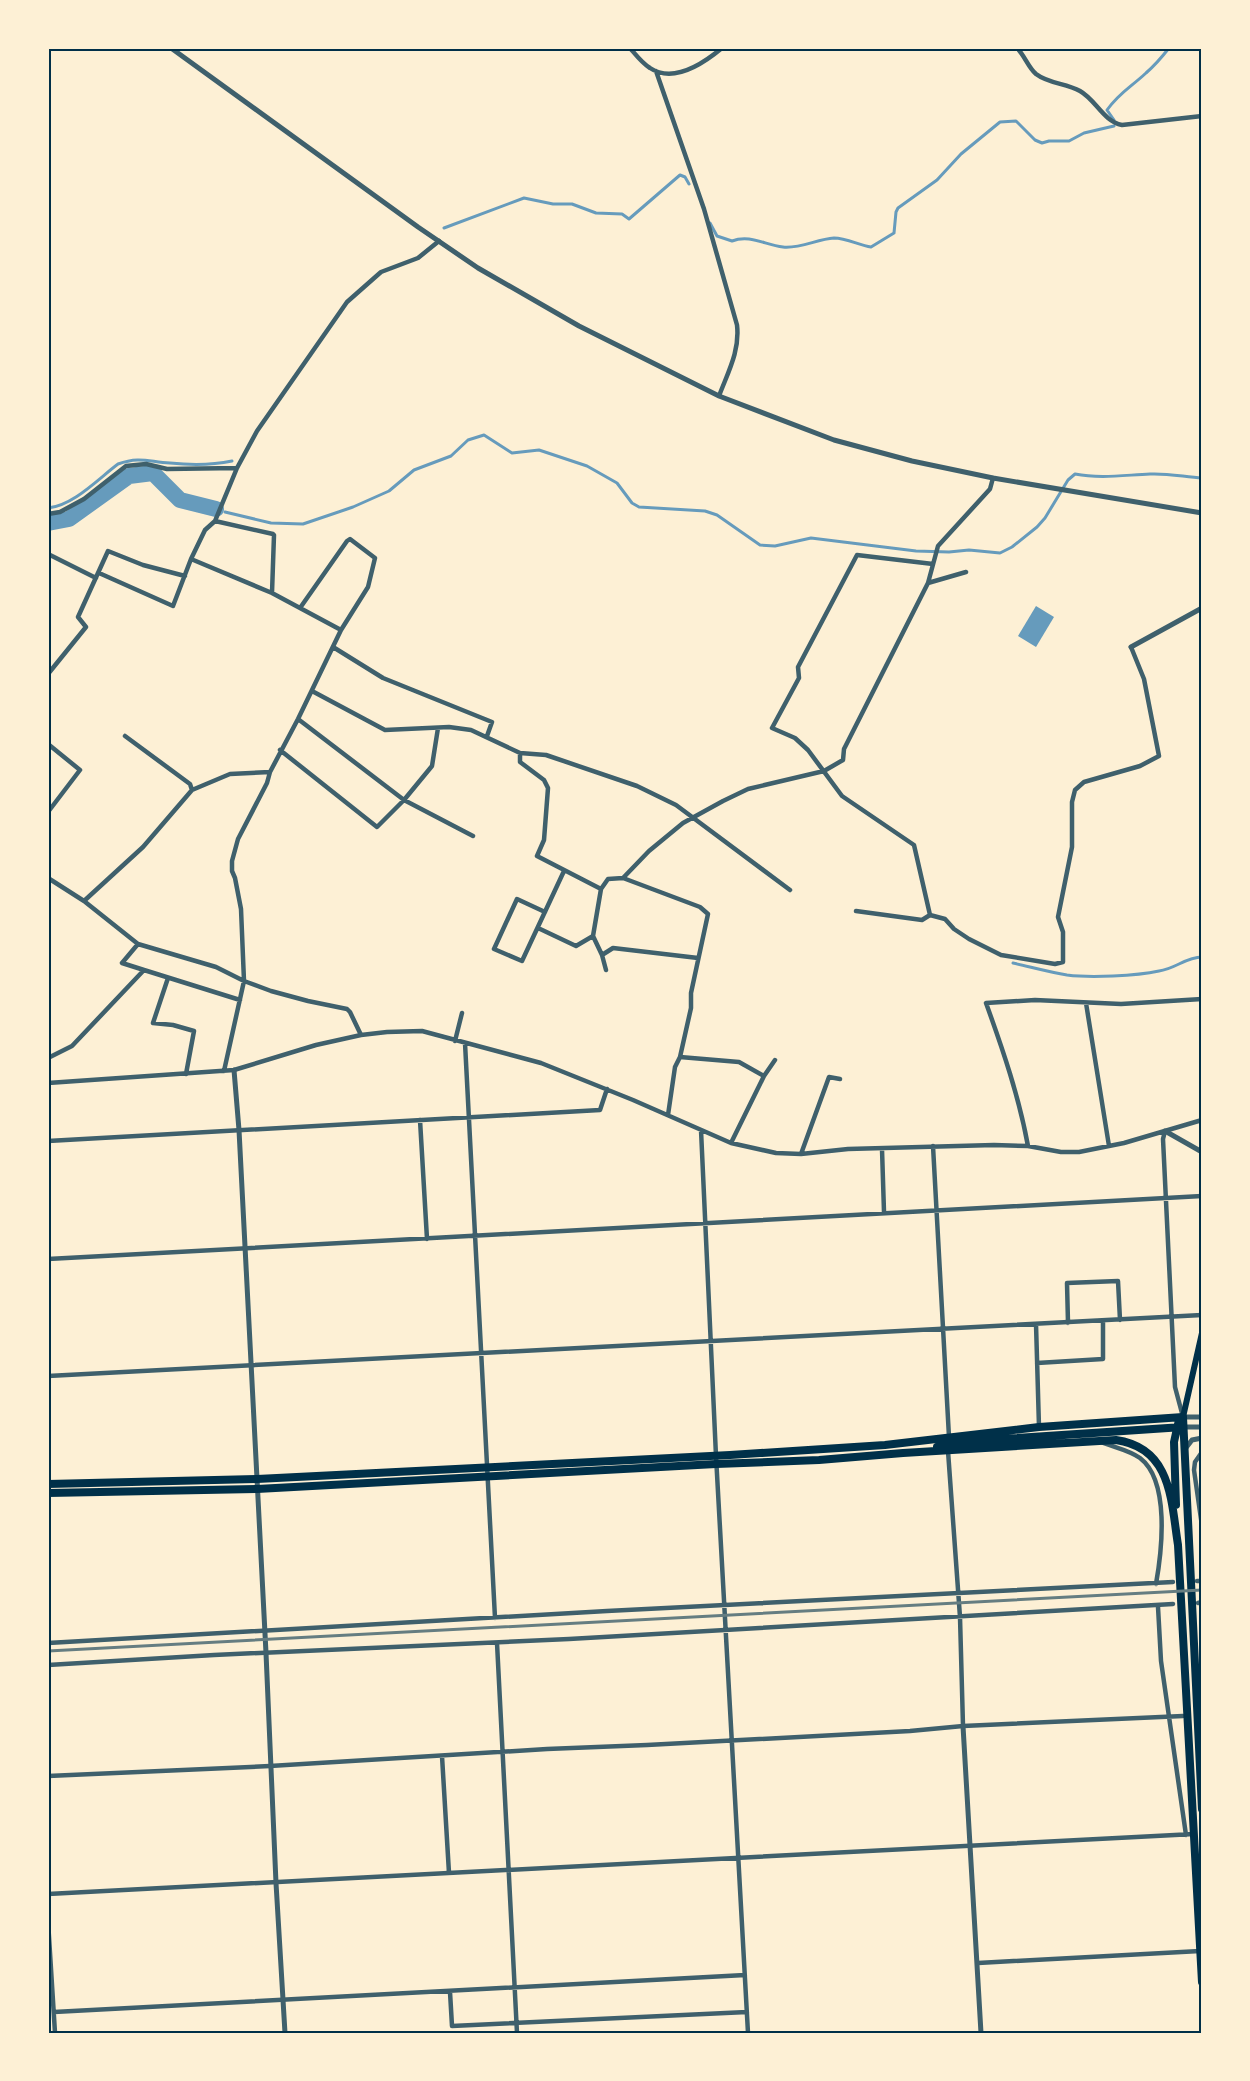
<svg xmlns="http://www.w3.org/2000/svg" width="1250" height="2081" viewBox="0 0 1250 2081" font-family="'Crimson Pro',serif">
<rect width="100%" height="100%" fill="#fdf0d5"/>
<!-- water -->
<path fill="#669bbc" d="M1036,606L1054,617L1036,647L1018,636Z"/>
<g fill="none" stroke-linecap="round" stroke-linejoin="round">
<!-- stream -->
<path stroke="#669bbc" stroke-width="3" d="M1114,120L1107,110C1119,93 1131,87 1146,73C1154,66 1162,57 1169,48
M710,223L717,236L732,241C750,234 765,245 783,247C800,249 817,239 834,238C846,238 859,245 871,247L894,233L896,212L898,208L937,180L961,154L1000,122L1016,121L1035,140L1042,143L1049,141H1069L1084,133L1114,126
M444,228L524,198L553,204H572L596,213L622,214L629,219L680,175L685,177L689,184
M48,508C74,505 98,479 118,464C140,456 149,462 170,463C189,465 213,465 232,461
M225,512L271,523L303,524L353,507L389,491L414,470L451,456L468,440L484,435L512,453L539,450L587,466L617,483L632,503L639,507L705,511L717,515L760,545L775,546L811,538L916,551L949,552L969,550L1000,553L1012,547L1037,527L1045,518L1068,480L1075,474C1100,479 1125,475 1150,474C1167,473 1185,477 1202,478
M1013,963C1031,967 1049,972 1067,975C1090,978 1136,976 1159,971C1175,969 1186,957 1202,957"/>
<!-- river -->
<path stroke="#669bbc" stroke-width="16" d="M48,523L69,519L129,476L153,473L180,500L216,509"/>
<!-- minor -->
<path stroke="#3f606c" stroke-width="4.5" d="M630,48C636,55 642,63 650,68C674,84 704,63 722,48
M1017,48C1025,56 1028,67 1036,74C1049,84 1066,83 1080,91C1096,100 1103,121 1122,125L1202,116
M656,71L704,209L737,325C740,351 728,372 719,396
M48,514L60,512L84,499L126,466L146,464L167,469L237,468L257,431L347,302L381,272L418,258L439,241
M215,521L273,534L274,535L272,593
M48,554L96,578
M99,573L173,606L191,559
M928,583L966,572
M300,608L347,541L350,539L375,558L368,587L341,630
M333,647L383,678L492,722L487,736
M48,674L86,627L78,617L108,551L143,565L185,576
M312,691L385,730L449,727L471,730L520,753L546,755L637,786L676,805L790,890
M298,719L404,800L473,836
M125,736L190,784L192,790
M48,744L80,770L48,812
M280,750L377,827L404,800L432,766L438,728
M520,753V762L544,780L548,788L544,840L537,856L601,889L593,936L602,955L606,970
M48,878L84,901L138,944L216,967L244,981L271,991L308,1001L347,1009L350,1012L361,1035
M623,878L700,907L708,914L691,993V1008L680,1057L675,1067L668,1115
M601,889L608,879L623,878L649,851L683,823L723,801L748,789L824,771L843,760L844,749L928,583L938,546L990,489L993,478
M84,901L143,847L192,790L230,774L270,772
M856,911L922,920L930,915L945,919L954,929L969,939L1001,955L1055,964L1063,962V932L1058,917L1072,847V802L1075,790L1084,782L1140,766L1159,756L1144,679L1131,647
M545,912L517,899L494,949L522,961L564,871
M930,915L914,845L842,796L808,750L795,738L772,728L799,678L798,667L857,555L933,564
M538,928L576,946L593,936
M138,944L122,963L144,970
M602,955L613,948L698,958
M168,978L153,1023L173,1025L194,1031L186,1074
M1086,1003L1109,1146
M455,1041L462,1013
M465,1043L495,1618
M680,1057L739,1062L764,1076
M48,1058L72,1046L144,970L240,1000
M224,1071L244,981L241,909L235,878L232,871V861L238,839L267,783L270,772L298,719L341,630L272,593L191,559L205,530L215,521L237,468
M48,1083L234,1070L316,1045L361,1035L387,1032L422,1031L541,1063L633,1100L731,1143L776,1153L801,1154L848,1149L994,1145L1028,1146L1061,1152H1079L1124,1143L1202,1120
M420,1120L427,1239
M701,1130L716,1456L748,2033
M1165,1131L1163,1139L1175,1387L1183,1417
M48,1141L600,1110L607,1089
M731,1143L764,1076L775,1060
M933,1146L949,1437
M1028,1146C1019,1097 1003,1050 986,1003L1035,1000L1121,1004L1202,999
M882,1149L884,1212
M801,1154L829,1077L840,1079
M48,1259L1202,1196
M1068,1323L1067,1283L1118,1281L1120,1320
M1036,1324L1039,1427
M1037,1363L1103,1359V1321
M48,1376L1202,1315
M1101,1442C1113,1447 1129,1450 1140,1458C1170,1481 1162,1550 1156,1584
M948,1451L960,1617L963,1726
M1202,1452L1195,1462L1194,1470L1202,1526
M1197,1581H1202
M1198,1603L1202,1602
M1158,1607L1161,1661L1186,1835
M48,1643L607,1611L1173,1582
M497,1643L517,2033
M48,1665L214,1655L569,1639L1173,1604
M442,1756L449,1873
M48,1776L270,1766L547,1749L647,1745L910,1731L963,1726L1183,1716
M48,1894L1194,1834
M48,1921L55,2033
M978,1963L1200,1951
M450,1992L452,2026L747,2012
M54,2012L745,1975"/>
<!-- tertiary -->
<path stroke="#3f606c" stroke-width="5" d="M171,48L418,227L478,268L579,326L719,396L834,440L912,461L993,478L1202,513
M1131,647L1202,608
M234,1070L239,1130L266,1653L276,1883L285,2033
M1165,1131L1202,1152
M1183,1417H1202
M1183,1427H1202
M1185,1449L1192,1440L1202,1438
M963,1726L981,2033"/>
<!-- secondary -->
<path stroke="#003049" stroke-width="6" d="M1183,1417L1202,1333"/>
<!-- trunk -->
<path stroke="#003049" stroke-width="8" d="M1183,1417L1202,1809
M937,1447L1003,1439L1183,1427
M48,1484L257,1479L730,1455L885,1445L1039,1427L1183,1417
M48,1493L257,1489L716,1464L819,1460L903,1453L1116,1440C1172,1448 1171,1501 1178,1545L1202,1982
M1176,1505L1174,1442L1178,1424"/>
<!-- rail -->
<path stroke="#657d81" stroke-width="3" d="M48,1651L1202,1590"/>
</g>
<!-- border -->
<rect width="1250" height="2081" fill="none" stroke="#fdf0d5" stroke-width="99"/>
<rect x="50" y="50" width="1150" height="1982" fill="none" stroke="#003049" stroke-width="2"/>
</svg>
